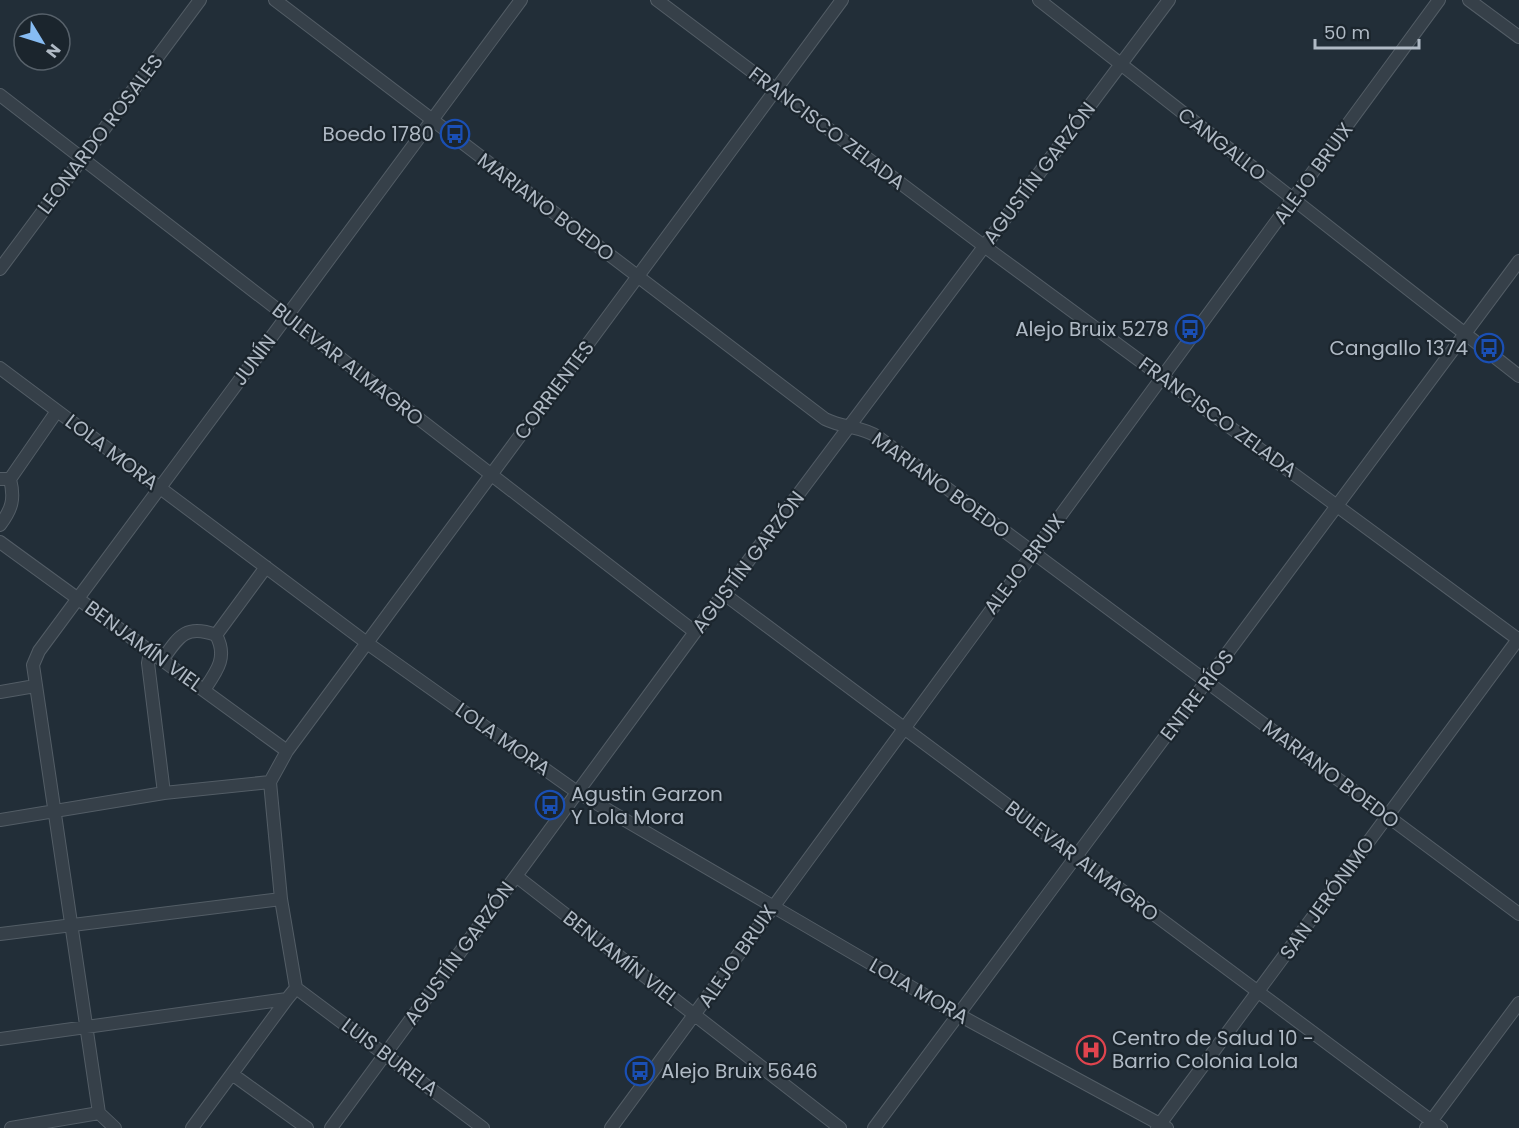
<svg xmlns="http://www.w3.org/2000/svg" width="1519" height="1128" viewBox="0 0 1519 1128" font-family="Poppins,sans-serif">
<rect width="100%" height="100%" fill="#222e38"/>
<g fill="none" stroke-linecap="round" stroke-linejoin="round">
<!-- minor casing -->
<g stroke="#535d66" stroke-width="14">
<path id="minor" d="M275,0L825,419C843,428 861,426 878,437L1519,914
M657,0L984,246L1519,640
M1039,0L1519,376
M1469,0L1519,37
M0,95L695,632
M0,269L200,0
M0,368L367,643L577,792L959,1015L1167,1128
M0,479H10C15,499 12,509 0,525
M10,479L57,411
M0,542L287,751
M724,594L1441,1128
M216,635L266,567
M150,652L148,663L164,793
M163,659C179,636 186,624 216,635C228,657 217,671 204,690
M0,692L35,686
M270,782L287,751L842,0
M0,820L164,793L270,782
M516,876L840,1128
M0,934L281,899
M296,988L483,1128
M0,1039L287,999L296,988L281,899L270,782
M232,1074L307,1128
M99,1113L33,665L39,651L521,0
M99,1113L115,1128
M11,1128L99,1113
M192,1128L287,999
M331,1128L695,632L1169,0
M611,1128L1439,0
M874,1128L1519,261
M1157,1128L1519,638
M1426,1128L1519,1003"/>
</g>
<!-- minor -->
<use href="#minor" stroke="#364049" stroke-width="12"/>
</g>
<!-- icons -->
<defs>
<g id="bus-ring" transform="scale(1.5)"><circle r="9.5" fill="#1b252d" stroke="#1a4fb4" stroke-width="1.5"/><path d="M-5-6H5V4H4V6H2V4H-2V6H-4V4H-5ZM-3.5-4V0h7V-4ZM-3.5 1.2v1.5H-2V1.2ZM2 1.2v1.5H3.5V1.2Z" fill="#1a4fb4"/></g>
<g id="hospital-ring" transform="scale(1.5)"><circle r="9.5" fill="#1b252d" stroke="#e0444e" stroke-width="1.5"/><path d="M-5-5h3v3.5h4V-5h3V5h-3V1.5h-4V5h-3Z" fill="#e0444e"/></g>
</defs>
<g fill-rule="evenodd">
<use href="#bus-ring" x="455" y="134"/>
<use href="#bus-ring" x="1190" y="329"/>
<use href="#bus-ring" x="1489" y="348"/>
<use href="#bus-ring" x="550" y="805"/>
<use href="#hospital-ring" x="1091" y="1050"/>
<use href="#bus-ring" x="640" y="1071"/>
</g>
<g text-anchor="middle" stroke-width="4.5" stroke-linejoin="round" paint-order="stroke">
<!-- street labels -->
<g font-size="20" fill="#b0bac5" stroke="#1b252d">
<text transform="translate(827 128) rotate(37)" y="7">FRANCISCO ZELADA</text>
<text transform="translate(100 134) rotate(-53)" y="7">LEONARDO ROSALES</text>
<text transform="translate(1222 144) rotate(38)" y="7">CANGALLO</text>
<text transform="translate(1039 173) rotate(-53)" y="7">AGUSTÍN GARZÓN</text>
<text transform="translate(1313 173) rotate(-54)" y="7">ALEJO BRUIX</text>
<text transform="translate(546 207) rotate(37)" y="7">MARIANO BOEDO</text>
<text transform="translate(254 360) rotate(-53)" y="7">JUNÍN</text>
<text transform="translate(348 364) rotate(38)" y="7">BULEVAR ALMAGRO</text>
<text transform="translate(554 390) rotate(-53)" y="7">CORRIENTES</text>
<text transform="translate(1218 417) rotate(36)" y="7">FRANCISCO ZELADA</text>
<text transform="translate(112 452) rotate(37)" y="7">LOLA MORA</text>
<text transform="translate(941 485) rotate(36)" y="7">MARIANO BOEDO</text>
<text transform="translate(748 562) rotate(-53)" y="7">AGUSTÍN GARZÓN</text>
<text transform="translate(1024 564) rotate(-53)" y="7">ALEJO BRUIX</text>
<text transform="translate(144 646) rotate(36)" y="7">BENJAMÍN VIEL</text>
<text transform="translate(1197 695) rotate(-53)" y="7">ENTRE RÍOS</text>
<text transform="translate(503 739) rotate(35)" y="7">LOLA MORA</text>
<text transform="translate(1331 774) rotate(37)" y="7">MARIANO BOEDO</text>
<text transform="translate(1082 861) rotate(37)" y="7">BULEVAR ALMAGRO</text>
<text transform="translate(1327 898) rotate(-54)" y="7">SAN JERÓNIMO</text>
<text transform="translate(459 953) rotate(-54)" y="7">AGUSTÍN GARZÓN</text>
<text transform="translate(737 956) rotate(-55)" y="7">ALEJO BRUIX</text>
<text transform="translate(621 958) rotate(38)" y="7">BENJAMÍN VIEL</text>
<text transform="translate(919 991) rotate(30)" y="7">LOLA MORA</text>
<text transform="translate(390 1057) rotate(37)" y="7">LUIS BURELA</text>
</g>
<!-- poi labels -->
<g font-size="20" fill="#b0bac5" stroke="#1b252d" text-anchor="end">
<text x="434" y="141">Boedo 1780</text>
<text x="1169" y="336">Alejo Bruix 5278</text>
<text x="1468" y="355">Cangallo 1374</text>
<text x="571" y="801" text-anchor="start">Agustin Garzon<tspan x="571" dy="23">Y Lola Mora</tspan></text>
<text x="1112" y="1045" text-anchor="start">Centro de Salud 10 -<tspan x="1112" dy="23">Barrio Colonia Lola</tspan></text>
<text x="661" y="1078" text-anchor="start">Alejo Bruix 5646</text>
</g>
</g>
<!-- north arrow -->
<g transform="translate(42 42) rotate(128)"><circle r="28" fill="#1b252d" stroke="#57616a" stroke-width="1.5"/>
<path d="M0-4.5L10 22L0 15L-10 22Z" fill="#87bcf3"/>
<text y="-9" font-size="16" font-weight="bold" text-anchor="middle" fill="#b0bac5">N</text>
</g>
<!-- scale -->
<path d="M1315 39v9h104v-9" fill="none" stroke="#b0bac5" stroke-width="3"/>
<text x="1324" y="39" font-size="18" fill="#b0bac5" stroke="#1b252d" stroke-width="4.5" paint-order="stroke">50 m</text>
</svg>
